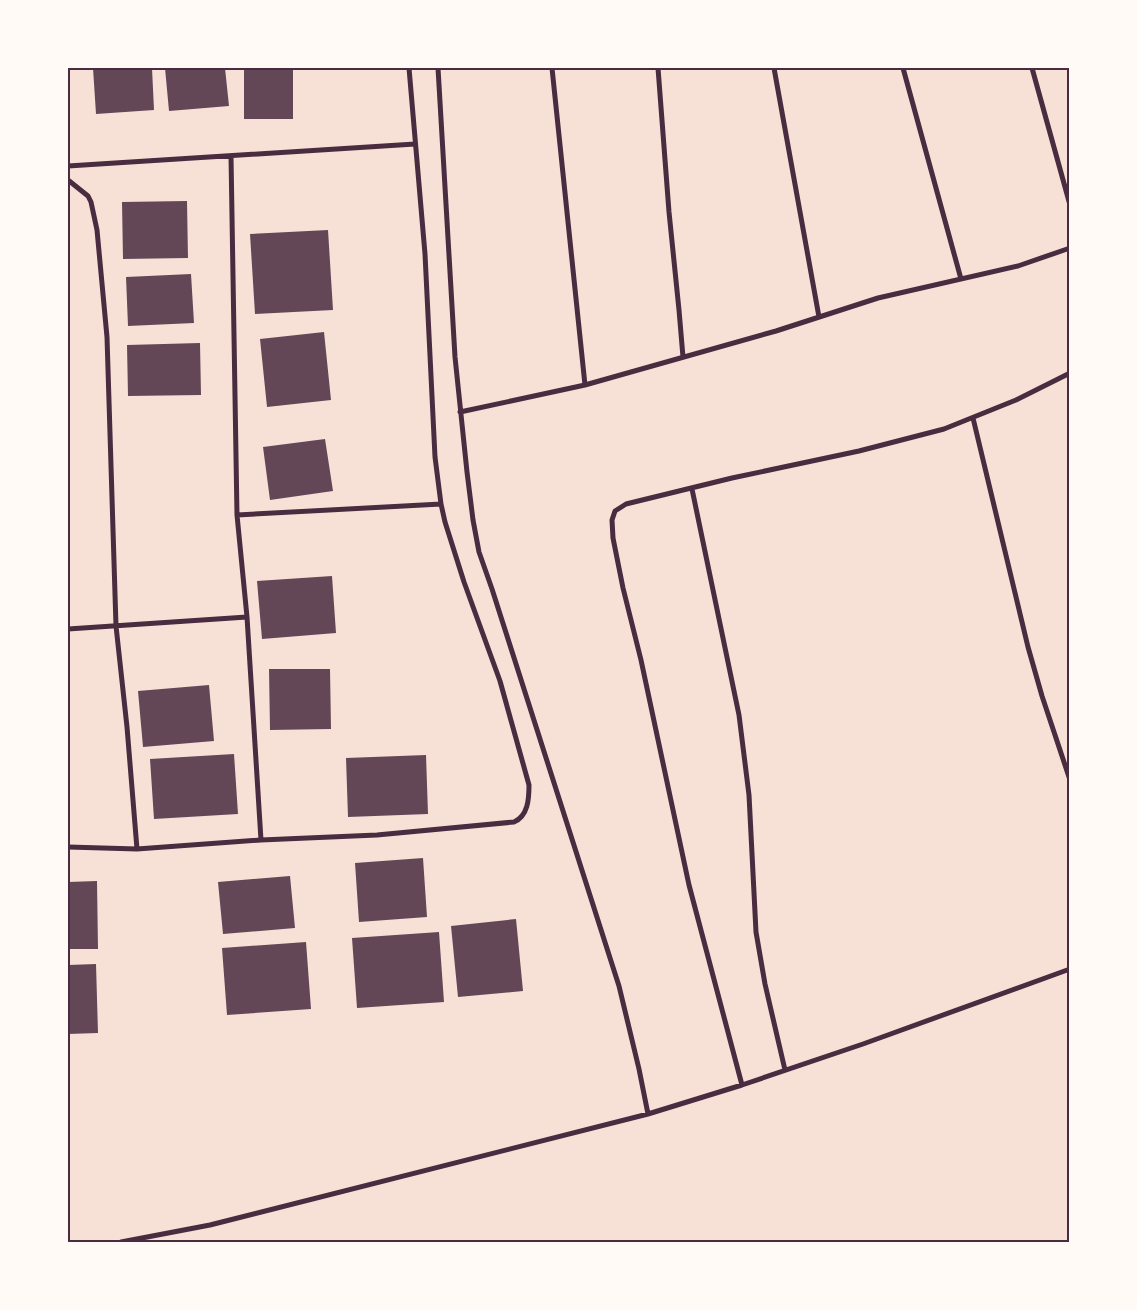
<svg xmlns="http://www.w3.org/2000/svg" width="1137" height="1310" viewBox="0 0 1137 1310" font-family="'PT Sans',sans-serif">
<rect width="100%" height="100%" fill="#f7e1d7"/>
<!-- building -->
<path fill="#644757" d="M93,68H152L154,110L96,114Z
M165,68H225L229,106L169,111Z
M244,68H293V119H244Z
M187,201L188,258L123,259L122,202Z
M328,230L333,310L255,314L250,234Z
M191,274L194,323L128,326L126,277Z
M324,332L331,400L267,407L260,339Z
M200,343L201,395L128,396L127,345Z
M325,439L333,491L270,500L263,447Z
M332,576L336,633L262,639L257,581Z
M269,669H330L331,729L270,730Z
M209,685L214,741L143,747L138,691Z
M234,754L238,814L154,819L150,759Z
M426,755L428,814L348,817L346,758Z
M423,858L427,917L359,922L355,863Z
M290,876L295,928L223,934L218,882Z
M97,881L98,949H68V882Z
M516,919L523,991L458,997L451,926Z
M439,932L444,1002L357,1008L352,938Z
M306,942L311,1009L227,1015L222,948Z
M96,964L98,1033L68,1034V965Z"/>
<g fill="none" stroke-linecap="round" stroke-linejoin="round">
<!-- minor -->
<path stroke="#4a2c40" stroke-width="5" d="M438,68L455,357L467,472L473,520L479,552L492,589L619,986L639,1069L648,1114
M552,68L585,385
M658,68L669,212L679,310L683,357
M774,68L819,317
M903,68L961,279
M1032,68L1070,205
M231,156L237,515L247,617L261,840
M68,166L415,144
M68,180L88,196L91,202L97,230L107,337L116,626L127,727L137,849
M460,412L585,385L776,331L878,298L1018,266L1070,248
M973,418L1028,647L1042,696L1070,780
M692,489L739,715L749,795L756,932L765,984L785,1070
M237,515L441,504
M68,629L247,617
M68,847L137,849L261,840L377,835L514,822C528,816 529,799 529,785L500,681L464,582L445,522L441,504L435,457L425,254L409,68
M742,1085L689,885L641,660L623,588L613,538L612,520L615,511L626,504L732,478L859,451L944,429L1016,400L1070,373
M121,1242L210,1225L648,1114L742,1085L863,1044L1070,969"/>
</g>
<!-- border -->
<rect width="1137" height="1310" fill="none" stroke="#fffaf5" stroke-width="138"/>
<rect x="69" y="69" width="999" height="1172" fill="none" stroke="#4a2c40" stroke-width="2"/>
</svg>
